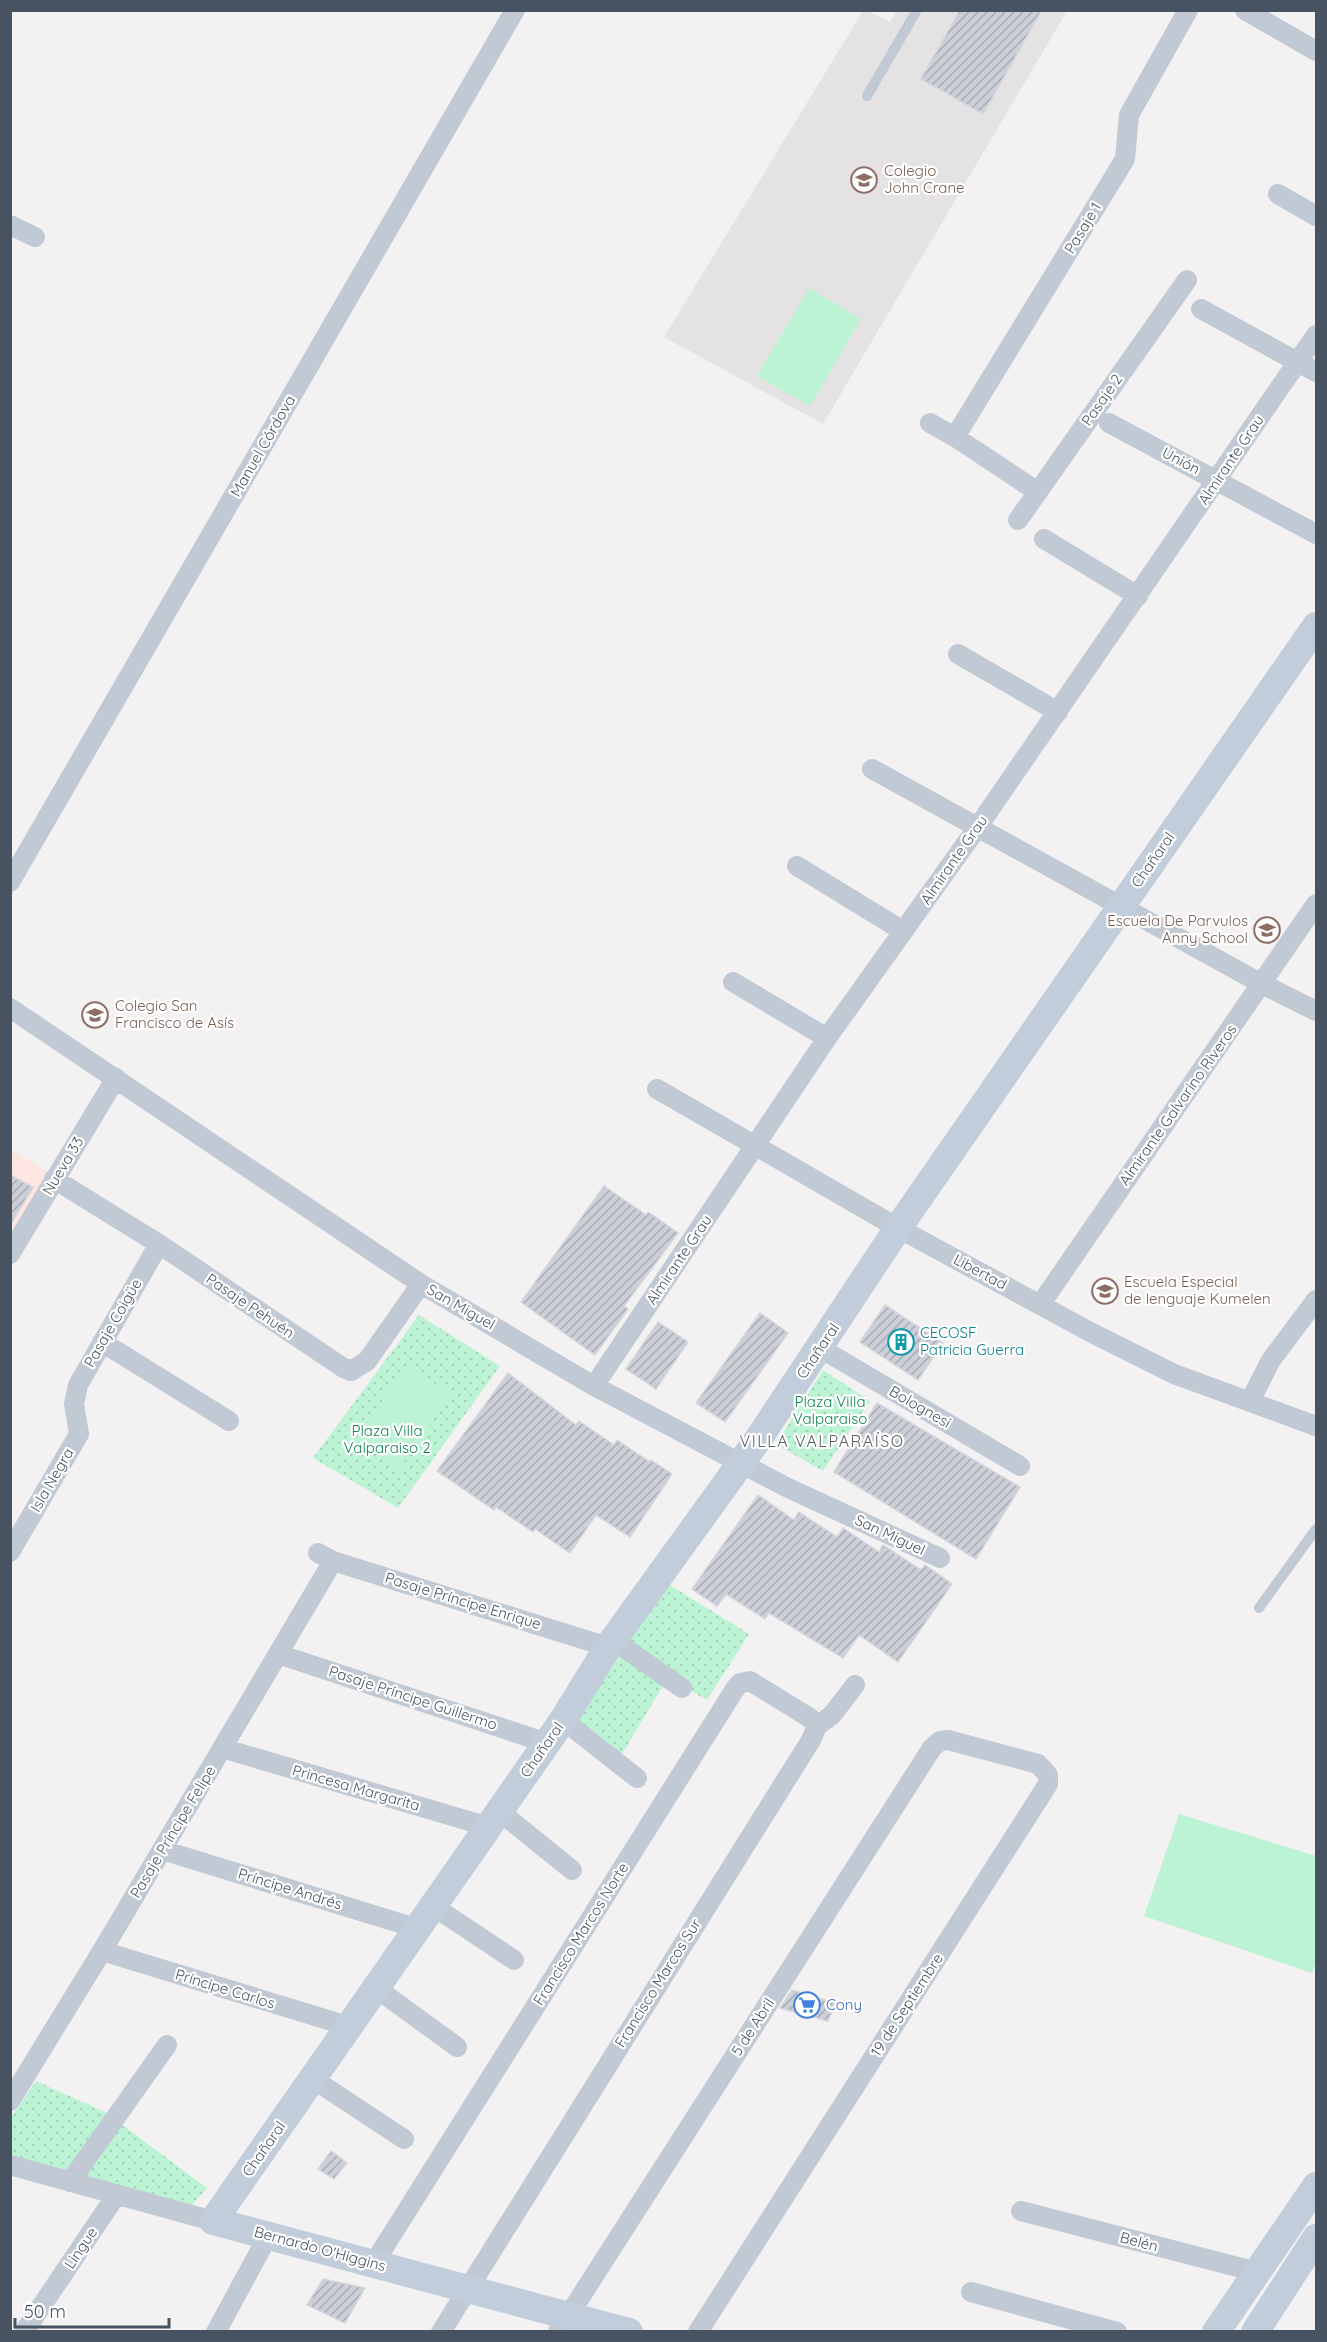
<svg xmlns="http://www.w3.org/2000/svg" width="1327" height="2342" viewBox="0 0 1327 2342" font-family="Quicksand,sans-serif">
<defs>
<pattern id="park-dots" width="8" height="8" patternUnits="userSpaceOnUse" patternTransform="scale(1.5)"><rect width="8" height="8" fill="#bdf3d5"/><path d="M2 2h.1M6 6h.1" fill="none" stroke="#a4d2b9" stroke-width="1.8" stroke-linecap="round"/></pattern>
<pattern id="building-hatch" width="6" height="6" patternUnits="userSpaceOnUse" patternTransform="scale(1.5)"><rect width="6" height="6" fill="#cccfd7"/><path d="M-1 1l2-2M0 6l6-6M5 7l2-2" fill="none" stroke="#a7abb2"/></pattern>
</defs>
<rect width="100%" height="100%" fill="#f3f1f1"/>
<!-- education -->
<path fill="#e4e2e3" d="M863,11H867L890,22L897,11H1067L823,424L664,337Z"/>
<!-- medical -->
<path fill="#fde5e1" d="M11,1149L47,1172L11,1235Z"/>
<!-- park -->
<path fill="url(#park-dots)" d="M419,1315L500,1366L398,1508L313,1458Z
M823,1370L870,1401L823,1471L776,1444Z
M668,1584L749,1634L707,1700L668,1678L620,1757L573,1720Z
M36,2081L105,2112L207,2188L192,2205L11,2155V2117Z"/>
<!-- pitch -->
<path fill="#bdf3d5" d="M809,288L861,319L810,406L757,376Z
M407,1366L451,1394L398,1470L355,1440Z
M1179,1814L1316,1856V1961L1312,1973L1144,1916Z"/>
<!-- building -->
<path fill="url(#building-hatch)" stroke="#d4d6dd" stroke-width="1.5" d="M960,10H1042L983,114L921,79Z
M10,1175L33,1187L10,1226Z
M604,1186L646,1215L648,1212L678,1233L624,1306L628,1309L595,1355L521,1302Z
M885,1305L943,1343L918,1380L860,1342Z
M760,1313L788,1333L725,1422L696,1403Z
M658,1322L688,1342L656,1389L626,1369Z
M508,1373L576,1425L579,1421L614,1445L617,1440L650,1462L651,1460L672,1474L630,1537L596,1515L570,1553L535,1529L533,1532L496,1507L494,1510L437,1471Z
M877,1403L1020,1487L976,1559L834,1472Z
M758,1495L794,1520L799,1512L837,1537L843,1528L879,1552L883,1545L921,1570L925,1565L952,1584L898,1662L859,1635L843,1658L769,1613L765,1619L726,1594L717,1606L692,1589Z
M792,1990L835,2003L828,2021L780,2008Z
M331,2151L347,2163L334,2179L318,2169Z
M323,2279L365,2288L345,2323L307,2305Z"/>
<g fill="none" stroke-linecap="round" stroke-linejoin="round">
<!-- lane -->
<path stroke="#c1cad4" stroke-width="10" d="M867,96L917,10
M1259,1608L1316,1529"/>
<!-- street -->
<path stroke="#c1cad4" stroke-width="20" d="M1245,10L1316,51
M1278,194L1316,216
M10,225L35,237
M1201,309L1316,372
M930,423L955,437L1038,492
M1109,423L1316,534
M955,437L1125,159L1129,115L1188,10
M1018,520L1187,280
M1044,539L1138,596
M958,654L1058,712
M872,769L1262,984L1316,1011
M797,866L903,931
M10,882L515,10
M733,982L827,1038
M10,1008L421,1284L594,1386L786,1487L940,1558
M657,1089L898,1228L1092,1333L1174,1374L1316,1426
M54,1179L159,1244L342,1367L351,1371L367,1361L421,1284
M10,1254L116,1078
M1040,1305L1316,904
M102,1342L229,1421
M820,1348L1020,1466
M594,1386L827,1038L977,828L1316,335
M1250,1401L1271,1360L1316,1300
M10,1552L79,1434L74,1404L78,1385L159,1244
M318,1553L333,1561L608,1647
M613,1640L682,1688
M278,1654L547,1743
M563,1720L637,1778
M222,1748L489,1827
M499,1811L572,1870
M162,1850L419,1929
M433,1906L514,1960
M102,1951L348,2026
M376,1988L457,2047
M313,2079L404,2139
M10,2101L102,1951L333,1561
M10,2165L213,2221
M70,2182L167,2045
M1021,2211L1257,2272
M374,2263L735,1689L740,1683L750,1681L810,1718L817,1726
M971,2292L1117,2332
M24,2332L117,2194
M216,2332L268,2236
M441,2332L811,1740L817,1726L832,1715L855,1685
M558,2332L932,1748L940,1741L948,1740L1038,1764L1048,1775V1784L698,2332"/>
<!-- secondary -->
<path stroke="#c2cddb" stroke-width="28" d="M629,2332L213,2221L563,1720L608,1647L759,1438L898,1228L1316,626
M1216,2332L1316,2186
M1255,2332L1316,2238"/>
</g>
<!-- icons -->
<defs>
<g id="school-ring" transform="scale(1.35)"><circle r="9.5" fill="#fff" stroke="#8d6e63" stroke-width="1.5"/><path d="M0-5L7-2L0 1L-7-2ZM-4 1L0 2.5L4 1V4Q0 6-4 4Z" fill="#8d6e63"/></g>
<g id="building-ring" transform="scale(1.35)"><circle r="9.5" fill="#fff" stroke="#0f9aa8" stroke-width="1.5"/><path d="M-4-6H4V6H1V3H-1V6H-4ZM-2.5-4.3h1.7v1.8h-1.7ZM.8-4.3h1.7v1.8H.8ZM-2.5-1h1.7V.8h-1.7ZM.8-1h1.7V.8H.8Z" fill="#0f9aa8"/></g>
<g id="supermarket-ring" transform="scale(1.35)"><circle r="9.5" fill="#fff" stroke="#3f7fe0" stroke-width="1.5"/><path d="M-6-5.5h2.5l.6 2H6L4.5 2H-2.5L-4.4-4H-6ZM-1.5 3.2a1.3 1.3 0 1 0 .1 0ZM3 3.2a1.3 1.3 0 1 0 .1 0Z" fill="#3f7fe0"/></g>
</defs>
<g fill-rule="evenodd">
<use href="#school-ring" x="864" y="180"/>
<use href="#school-ring" x="1267" y="930"/>
<use href="#school-ring" x="95" y="1015"/>
<use href="#school-ring" x="1105" y="1291"/>
<use href="#building-ring" x="901" y="1342"/>
<use href="#supermarket-ring" x="807" y="2005"/>
</g>
<g text-anchor="middle" stroke-width="4.5" stroke-linejoin="round" paint-order="stroke">
<!-- education labels -->
<g font-size="15" fill="#785e54" stroke="#fff" text-anchor="start">
<text x="884" y="176">Colegio<tspan x="884" dy="17">John Crane</tspan></text>
<text x="1248" y="926" text-anchor="end">Escuela De Parvulos<tspan x="1248" dy="17">Anny School</tspan></text>
<text x="115" y="1011">Colegio San<tspan x="115" dy="17">Francisco de Asís</tspan></text>
<text x="1124" y="1287">Escuela Especial<tspan x="1124" dy="17">de lenguaje Kumelen</tspan></text>
</g>
<!-- street labels -->
<g font-size="15" fill="#475360" stroke="#fff">
<text transform="translate(1083 228) rotate(-59)" y="5">Pasaje 1</text>
<text transform="translate(1102 400) rotate(-55)" y="5">Pasaje 2</text>
<text transform="translate(263 446) rotate(-60)" y="5">Manuel Córdova</text>
<text transform="translate(1231 460) rotate(-56)" y="5">Almirante Grau</text>
<text transform="translate(1181 461) rotate(28)" y="5">Unión</text>
<text transform="translate(954 860) rotate(-55)" y="5">Almirante Grau</text>
<text transform="translate(1153 860) rotate(-55)" y="5">Chañaral</text>
<text transform="translate(1178 1105) rotate(-55)" y="5">Almirante Galvarino Riveros</text>
<text transform="translate(63 1166) rotate(-59)" y="5">Nueva 33</text>
<text transform="translate(679 1260) rotate(-56)" y="5">Almirante Grau</text>
<text transform="translate(980 1272) rotate(28)" y="5">Libertad</text>
<text transform="translate(250 1306) rotate(34)" y="5">Pasaje Pehuén</text>
<text transform="translate(461 1307) rotate(30)" y="5">San Miguel</text>
<text transform="translate(113 1323) rotate(-60)" y="5">Pasaje Coigüe</text>
<text transform="translate(818 1351) rotate(-56)" y="5">Chañaral</text>
<text transform="translate(920 1407) rotate(30)" y="5">Bolognesi</text>
<text transform="translate(52 1480) rotate(-60)" y="5">Isla Negra</text>
<text transform="translate(890 1535) rotate(25)" y="5">San Miguel</text>
<text transform="translate(463 1601) rotate(17)" y="5">Pasaje Príncipe Enrique</text>
<text transform="translate(413 1698) rotate(18)" y="5">Pasaje Príncipe Guillermo</text>
<text transform="translate(542 1750) rotate(-55)" y="5">Chañaral</text>
<text transform="translate(356 1788) rotate(16)" y="5">Princesa Margarita</text>
<text transform="translate(173 1832) rotate(-59)" y="5">Pasaje Príncipe Felipe</text>
<text transform="translate(290 1889) rotate(17)" y="5">Príncipe Andrés</text>
<text transform="translate(581 1934) rotate(-58)" y="5">Francisco Marcos Norte</text>
<text transform="translate(658 1983) rotate(-58)" y="5">Francisco Marcos Sur</text>
<text transform="translate(225 1989) rotate(17)" y="5">Príncipe Carlos</text>
<text transform="translate(907 2005) rotate(-57)" y="5">19 de Septiembre</text>
<text transform="translate(753 2027) rotate(-57)" y="5">5 de Abril</text>
<text transform="translate(264 2149) rotate(-55)" y="5">Chañaral</text>
<text transform="translate(1139 2242) rotate(15)" y="5">Belén</text>
<text transform="translate(81 2248) rotate(-56)" y="5">Lingue</text>
<text transform="translate(320 2249) rotate(15)" y="5">Bernardo O'Higgins</text>
</g>
<!-- culture labels -->
<g font-size="15" fill="#0d838f" stroke="#fff" text-anchor="start">
<text x="920" y="1338">CECOSF<tspan x="920" dy="17">Patricia Guerra</tspan></text>
</g>
<!-- park labels -->
<g font-size="15" fill="#0f8451" stroke="#fff">
<text x="830" y="1407">Plaza Villa<tspan x="830" dy="17">Valparaiso</tspan></text>
<text x="387" y="1436">Plaza Villa<tspan x="387" dy="17">Valparaiso 2</tspan></text>
</g>
<!-- shop labels -->
<g font-size="15" fill="#366cbe" stroke="#fff" text-anchor="start">
<text x="826" y="2010">Cony</text>
</g>
<!-- neighbourhood labels -->
<g font-size="16" letter-spacing="1.5" fill="#5d6067" stroke="#fff">
<text x="822" y="1447">VILLA VALPARAÍSO</text>
</g>
</g>
<!-- border -->
<rect width="1327" height="2342" fill="none" stroke="#475360" stroke-width="24"/>
<!-- scale -->
<path d="M15 2318v9h154v-9" fill="none" stroke="#475360" stroke-width="3"/>
<text x="24" y="2318" font-size="18" fill="#475360" stroke="#ffffff" stroke-width="4.5" paint-order="stroke">50 m</text>
</svg>
